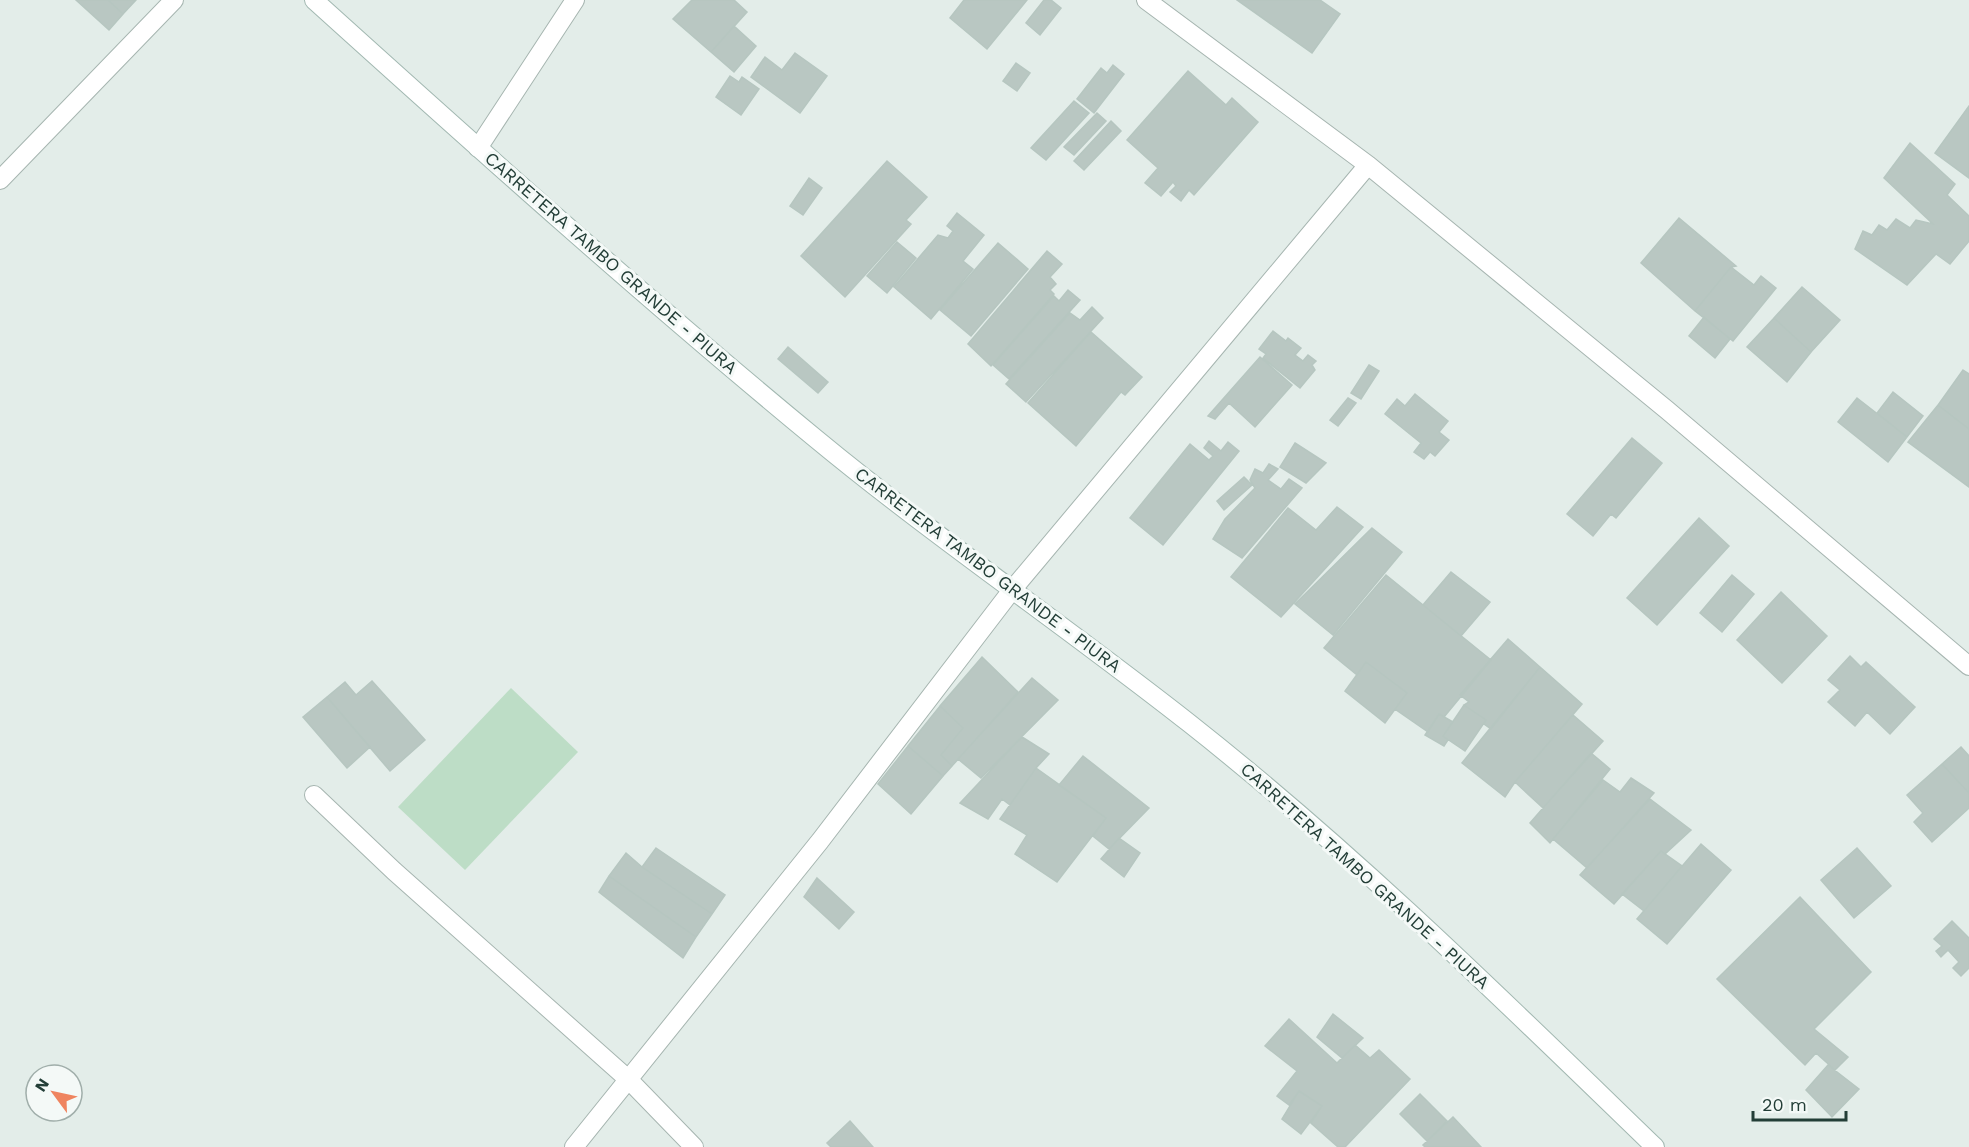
<svg xmlns="http://www.w3.org/2000/svg" width="1969" height="1147" viewBox="0 0 1969 1147" font-family="'Work Sans',sans-serif">
<rect width="100%" height="100%" fill="#e3ede9"/>
<!-- green -->
<path fill="#bdddc6" d="M511,688L578,752L465,870L398,807Z"/>
<!-- building -->
<path fill="#b9c7c2" stroke="#b6c6c0" stroke-width="1.5" d="M76,0H108L123,14L109,30Z
M108,0H136L123,14Z
M692,0H734L747,12L711,52L673,19Z
M964,0H1027L987,49L950,18Z
M1044,0H1051L1061,8L1040,35L1026,23Z
M1237,0H1320L1340,14L1312,53Z
M734,26L756,46L734,72L711,52Z
M795,53L827,76L800,113L751,77L765,57L782,70Z
M1016,63L1030,73L1017,91L1003,81Z
M1113,65L1124,74L1094,113L1077,99L1101,68L1107,73Z
M1188,71L1226,105L1232,98L1258,122L1194,195L1189,190L1181,201L1170,192L1176,186L1173,182L1161,196L1145,183L1158,168L1127,140Z
M730,76L739,82L742,77L759,89L741,115L716,97Z
M1074,101L1089,113L1046,160L1031,148Z
M1969,106V178L1935,153Z
M1097,113L1106,121L1074,155L1064,147Z
M1111,121L1121,131L1084,170L1074,161Z
M1910,143L1955,184L1947,195L1969,216V241L1950,264L1936,254L1907,285L1855,249L1863,231L1872,235L1879,225L1887,230L1896,219L1910,228L1916,220L1933,224L1884,178Z
M887,161L927,197L906,220L911,224L845,297L801,256Z
M809,178L822,188L803,215L790,206Z
M957,213L984,235L963,261L973,269L931,319L894,287L938,235L948,238L953,231L947,226Z
M1679,218L1736,266L1731,267L1695,311L1641,263Z
M897,242L916,258L887,293L867,276Z
M998,243L1028,269L971,336L940,310Z
M1047,251L1062,264L1050,277L1056,284L1050,290L1054,294L991,366L968,344Z
M1731,267L1754,285L1761,276L1776,288L1733,341L1695,311Z
M1802,287L1840,320L1811,352L1774,318Z
M1068,290L1080,300L1009,379L993,365L1054,296L1059,301Z
M1092,307L1103,318L1026,402L1006,384L1070,313L1080,320Z
M1704,317L1730,339L1715,358L1689,336Z
M1774,318L1811,352L1787,382L1747,347Z
M1273,331L1286,341L1288,338L1301,348L1295,355L1303,361L1308,355L1316,361L1312,365L1315,370L1300,388L1263,358L1266,354L1259,349Z
M1091,332L1142,377L1125,395L1121,392L1076,446L1028,403Z
M788,347L828,382L818,393L778,359Z
M1260,357L1292,385L1255,427L1229,403L1215,419L1208,416Z
M1369,365L1379,371L1361,399L1351,393Z
M1963,370L1969,374V429L1938,405Z
M1893,392L1923,416L1907,437L1877,413Z
M1415,394L1448,421L1439,432L1449,440L1435,456L1430,452L1424,459L1414,452L1421,443L1385,414L1397,399L1405,406Z
M1348,398L1356,403L1338,426L1330,420Z
M1857,398L1907,437L1888,462L1838,422Z
M1938,405L1969,429V487L1908,442Z
M1632,438L1662,463L1616,518L1611,514L1593,536L1567,514Z
M1209,441L1221,451L1228,442L1239,451L1163,545L1130,518L1190,444L1209,460L1213,456L1204,448Z
M1295,443L1326,463L1306,483L1280,467Z
M1269,464L1278,469L1268,480L1281,489L1289,479L1302,488L1242,558L1213,539L1225,519L1255,488L1250,480L1255,469L1263,473Z
M1244,477L1252,485L1224,510L1217,501Z
M1337,507L1363,527L1281,617L1231,577L1288,508L1316,530Z
M1699,518L1729,546L1657,625L1627,598Z
M1372,528L1402,552L1333,635L1295,604Z
M1451,572L1490,602L1461,636L1423,605Z
M1386,575L1491,660L1444,717L1439,714L1428,732L1395,709L1407,693L1366,662L1357,675L1324,648Z
M1732,575L1754,594L1722,632L1700,613Z
M1781,592L1827,636L1782,683L1737,640Z
M1508,639L1540,667L1491,729L1484,724L1486,720L1464,705L1469,702L1460,695Z
M1850,656L1861,667L1866,662L1915,707L1890,734L1867,712L1855,726L1828,702L1840,690L1828,680Z
M982,657L1018,692L952,766L941,755L963,728L940,706Z
M1366,662L1407,693L1385,723L1345,691Z
M1540,667L1582,704L1515,782L1505,797L1462,763Z
M1032,678L1058,700L981,778L958,759Z
M372,681L425,740L390,771L327,697L345,682L356,695Z
M327,697L370,747L347,768L303,717Z
M1464,705L1486,720L1465,751L1443,736Z
M940,706L963,728L941,755L952,766L943,776L908,746Z
M1439,714L1453,722L1443,736L1448,740L1444,746L1425,735Z
M1573,715L1603,741L1543,808L1515,782Z
M1022,737L1049,754L1036,768L1010,805L1002,799L988,819L960,803Z
M908,746L943,776L911,814L878,784Z
M1961,747L1969,756V793L1942,764Z
M1591,753L1610,769L1550,843L1530,823Z
M1083,756L1149,808L1109,849L1093,836L1106,818L1059,785Z
M1942,764L1969,793V808L1932,842L1914,822L1923,813L1907,795Z
M1036,768L1106,818L1057,882L1015,854L1027,835L1000,819Z
M1631,778L1654,793L1587,868L1553,839L1603,780L1620,792Z
M1650,799L1691,830L1665,854L1661,851L1614,904L1580,875Z
M1119,838L1140,853L1124,877L1101,859Z
M1701,844L1731,870L1667,944L1637,919Z
M656,848L725,895L712,914L642,867Z
M1857,848L1891,886L1854,918L1821,880Z
M1661,851L1682,866L1644,911L1622,894Z
M626,853L642,867L712,914L696,937L609,876Z
M609,876L696,937L683,958L599,892Z
M817,878L854,912L839,929L804,897Z
M1800,897L1871,972L1814,1029L1848,1057L1835,1070L1816,1053L1805,1065L1717,979Z
M1952,921L1969,938V968L1961,976L1953,968L1959,962L1948,950L1941,957L1936,951L1942,946L1934,939Z
M1333,1014L1363,1038L1342,1058L1317,1037Z
M1289,1019L1337,1063L1355,1045L1370,1058L1379,1050L1410,1079L1345,1147H1338L1311,1123L1322,1106L1299,1091L1289,1105L1277,1096L1297,1071L1265,1046Z
M1828,1065L1859,1089L1832,1117L1806,1090Z
M1299,1091L1322,1106L1301,1134L1282,1119Z
M1420,1094L1447,1121L1427,1141L1400,1114Z
M1453,1117L1481,1147H1425L1423,1145Z
M850,1121L873,1147H831L827,1143Z"/>
<g fill="none" stroke-linecap="round" stroke-linejoin="round">
<!-- minor casing -->
<g stroke="#a6b5b0" stroke-width="20">
<path id="minor" d="M1146,0L1368,165L1667,410L1969,666
M478,148L575,0
M0,180L174,0
M314,795L394,871L629,1080L694,1147
M574,1147L820,841L1012,590L1368,165"/>
</g>
<!-- secondary casing -->
<g stroke="#a2b8b1" stroke-width="20">
<path id="secondary" d="M314,0C479,149 644,297 815,438C936,538 1066,626 1189,723C1354,853 1504,1001 1655,1147"/>
</g>
<!-- minor -->
<use href="#minor" stroke="#fff" stroke-width="18"/>
<!-- secondary -->
<use href="#secondary" stroke="#fff" stroke-width="18"/>
</g>
<g text-anchor="middle" stroke-width="6" stroke-linejoin="round" paint-order="stroke">
<!-- street labels -->
<g font-size="18" fill="#233e37" stroke="#f4f9f7">
<text transform="translate(611 263) rotate(41)" y="6">CARRETERA TAMBO GRANDE - PIURA</text>
<text transform="translate(988 570) rotate(37)" y="6">CARRETERA TAMBO GRANDE - PIURA</text>
<text transform="translate(1365 876) rotate(42)" y="6">CARRETERA TAMBO GRANDE - PIURA</text>
</g>
</g>
<!-- north arrow -->
<g transform="translate(54 1093) rotate(303)"><circle r="28" fill="#f4f9f7" stroke="#a0aeaa" stroke-width="1.5"/>
<path d="M0-4.5L10 22L0 15L-10 22Z" fill="#ef845f"/>
<text y="-9" font-size="16" font-weight="bold" text-anchor="middle" fill="#233e37">N</text>
</g>
<!-- scale -->
<path d="M1753 1111v9h93v-9" fill="none" stroke="#233e37" stroke-width="3"/>
<text x="1762" y="1111" font-size="18" fill="#233e37" stroke="#f4f9f7" stroke-width="4.5" paint-order="stroke">20 m</text>
</svg>
